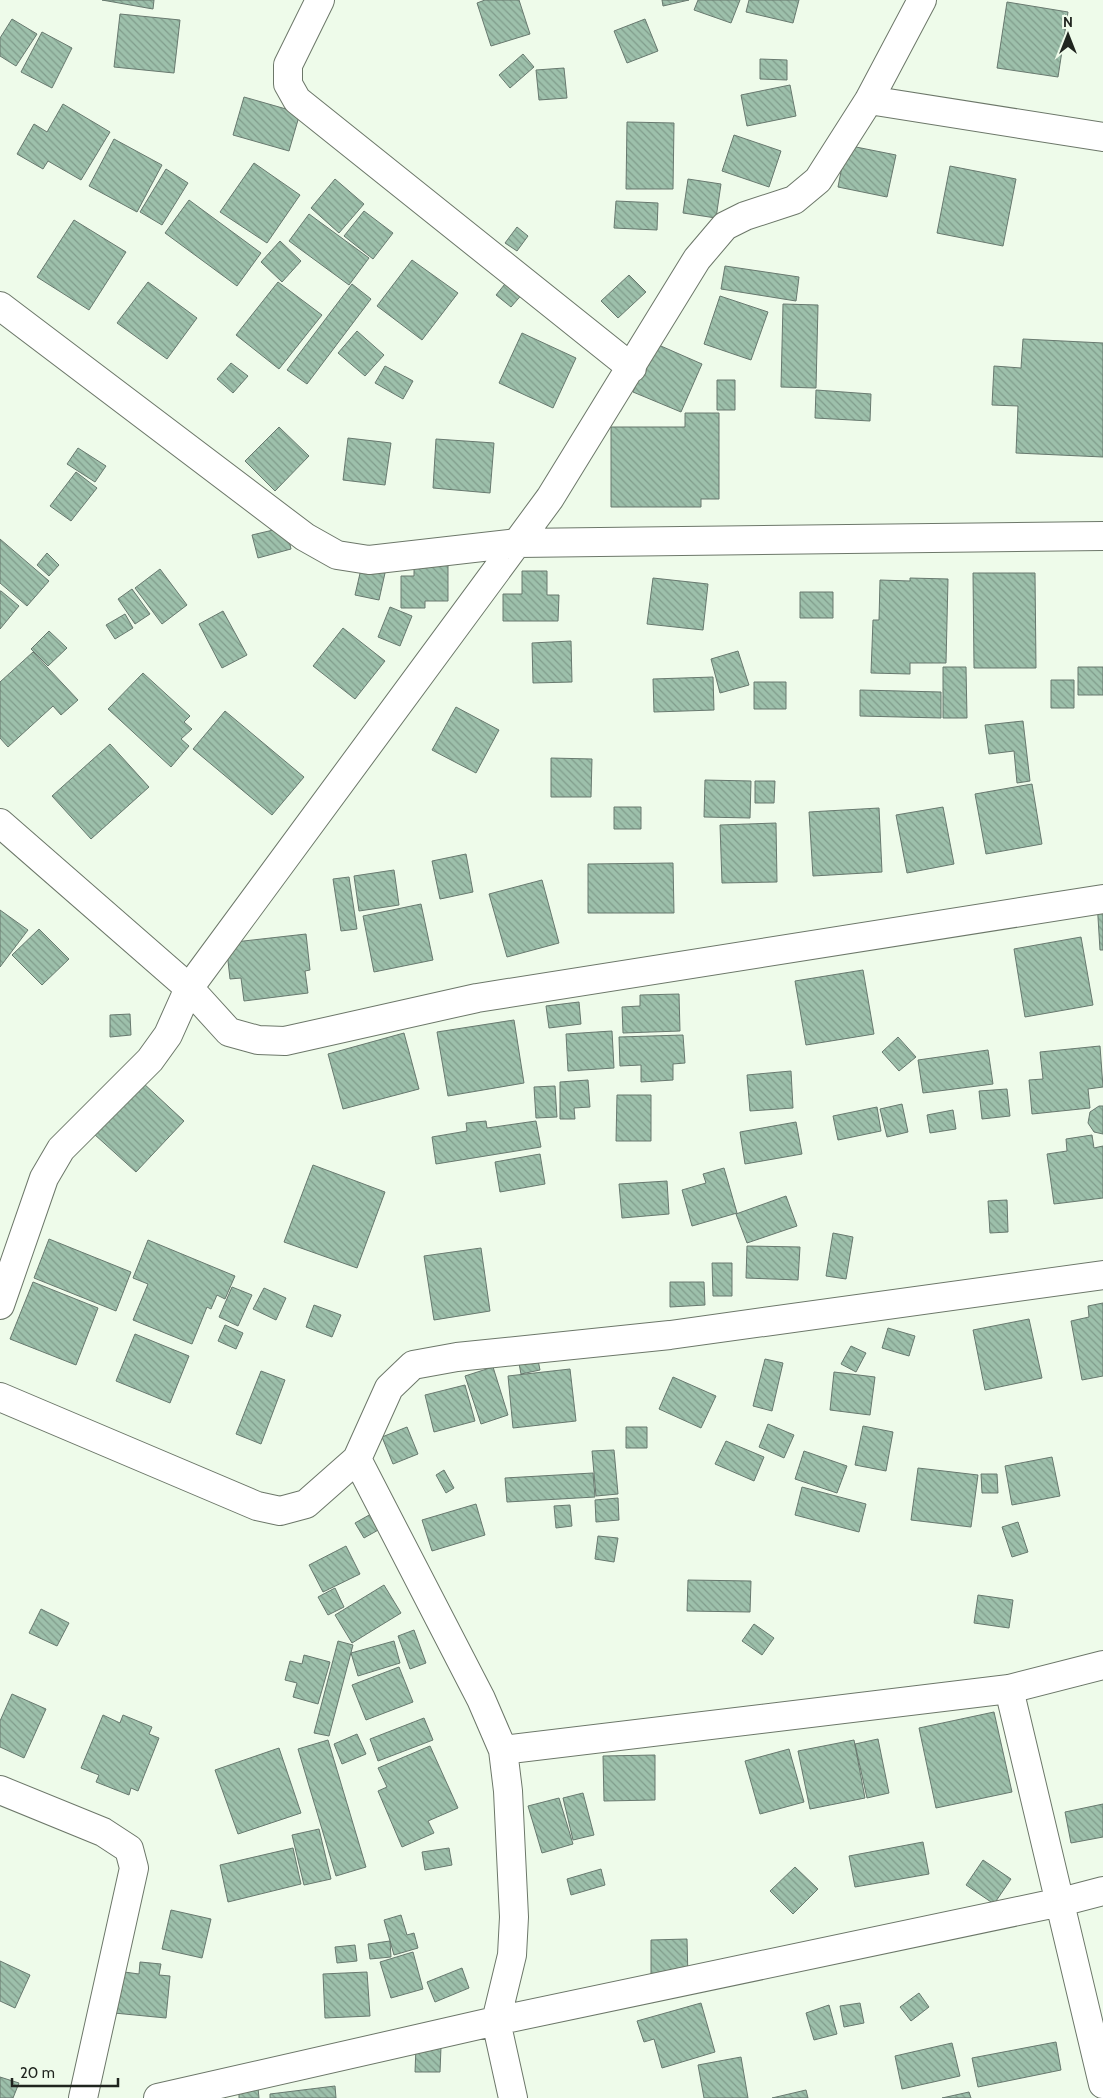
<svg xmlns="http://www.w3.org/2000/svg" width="1103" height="2098" viewBox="0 0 1103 2098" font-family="Cabin,sans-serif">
<defs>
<pattern id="building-back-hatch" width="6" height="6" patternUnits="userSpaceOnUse" patternTransform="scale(1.25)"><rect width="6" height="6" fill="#9dc0ab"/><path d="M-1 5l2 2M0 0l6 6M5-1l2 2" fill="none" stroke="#809c8b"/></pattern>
</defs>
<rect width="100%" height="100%" fill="#eefbea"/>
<!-- building -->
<path fill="url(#building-back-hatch)" stroke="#68796f" d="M102,0H154L153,9Z
M485,0H519L530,34L491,46L477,3Z
M662,0H689L663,6Z
M698,0H740L731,23L694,10Z
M749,0H799L793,23L746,12Z
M1007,2L1068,12L1058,77L997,68Z
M120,14L180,20L174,73L114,67Z
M12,19L37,34L16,66L0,56V38Z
M645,19L658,51L627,63L614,31Z
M42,32L72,48L52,88L21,72Z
M523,54L534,67L510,88L499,75Z
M760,59L787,60V80L760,79Z
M564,68L567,98L539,100L536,70Z
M790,85L796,116L747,126L741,95Z
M244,97L300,113L289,151L233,135Z
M63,104L110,132L81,180L48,161L43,169L17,154L34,124L47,132Z
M627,122L674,123L673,189H626Z
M734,135L781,151L769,187L722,171Z
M114,139L162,165L137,212L89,186Z
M846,145L896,155L887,197L838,187Z
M254,163L300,195L267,243L220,212Z
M950,166L1016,179L1003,246L937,233Z
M166,169L188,183L162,225L140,212Z
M335,179L364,204L339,233L311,208Z
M688,179L721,184L716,218L683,213Z
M189,200L261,253L237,286L165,233Z
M616,201L658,203L657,230L614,228Z
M364,211L393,233L373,259L344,236Z
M309,214L369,258L349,285L289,241Z
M74,220L126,252L89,310L37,277Z
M517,227L528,236L517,251L505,243Z
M280,241L301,261L282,282L261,262Z
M412,260L458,293L422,340L377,306Z
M725,266L799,277L796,301L721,289Z
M629,275L646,292L618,318L601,301Z
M509,279L524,292L511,307L496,295Z
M148,282L197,318L167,359L117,323Z
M278,282L322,315L279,369L236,335Z
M352,284L371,299L307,384L287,370Z
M720,296L768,312L751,360L704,344Z
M783,304L818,305L816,388L781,387Z
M357,331L384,355L365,376L338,353Z
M522,333L576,358L553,408L499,383Z
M1023,339L1103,343V457L1016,453L1018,406L992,405L994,366L1021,368Z
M654,343L702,364L681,412L633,392Z
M231,363L248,376L233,393L217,379Z
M385,366L413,381L403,399L375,383Z
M717,380H735V410H717Z
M816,390L871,394L870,421L815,418Z
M685,413H719V499H701V507H611V427H685Z
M279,427L309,456L275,491L245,461Z
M348,438L391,443L385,485L343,480Z
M436,439L494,443L490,493L433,488Z
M78,448L106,466L95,482L67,464Z
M76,472L97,488L71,521L50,506Z
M286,527L291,549L258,558L252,535Z
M0,539L49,581L27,606L0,583Z
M47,553L59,565L49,576L37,565Z
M414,562H448V601H425V608H401V576H414Z
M160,569L187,605L162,624L135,588Z
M361,569L385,573L379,600L355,595Z
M522,571H547V595H559L558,621H503V594H522Z
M973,573H1035L1036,668H974Z
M653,578L708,584L703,630L647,624Z
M910,578L948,579L946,663H910V674L871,673L873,620H879L880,580L910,581Z
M132,589L150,614L135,624L118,599Z
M1,591L19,606L0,629V591Z
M800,592H833V618H800Z
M390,607L412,616L400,646L378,637Z
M223,611L247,655L222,668L199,624Z
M125,614L133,628L115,639L106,625Z
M343,628L385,661L355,699L313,666Z
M49,631L67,648L48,666L31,649Z
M571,641L572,682L533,683L532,643Z
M738,651L749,685L720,693L711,659Z
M33,652L78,700L61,715L53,706L8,747L0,738V682Z
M943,667H966L967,718H943Z
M1078,667H1103V695H1078Z
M143,673L190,716L184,722L192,729L181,739L189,746L171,767L108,709Z
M713,677L714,710L654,712L653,679Z
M1051,680H1074V708H1051Z
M754,682H786V709H754Z
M860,690L941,692V718L860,716Z
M456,707L499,730L476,773L432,750Z
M225,711L304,777L272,815L193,749Z
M1023,721L1030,781L1017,783L1014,751L989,754L985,725Z
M110,744L149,787L91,839L52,796Z
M551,758L592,759L591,797H551Z
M705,780L751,781L750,818L704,817Z
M755,781H775L774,803H755Z
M1032,784L1042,844L986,854L975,794Z
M614,807H641V829H614Z
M943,807L954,864L907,873L896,815Z
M879,808L882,872L813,876L809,812Z
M776,823L777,882L722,883L720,825Z
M466,854L473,892L440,899L432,861Z
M673,863L674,913H588V864Z
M394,870L399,905L359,911L354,876Z
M349,877L357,929L341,931L333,879Z
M542,880L559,943L507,957L489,894Z
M1097,901H1103V950H1100Z
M421,904L433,960L374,972L363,916Z
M0,910L28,930L0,967Z
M39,929L69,959L42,985L12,955Z
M306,934L310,970L305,971L308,993L244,1001L241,978L230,979L226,943Z
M1081,937L1093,1005L1025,1017L1014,949Z
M863,970L874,1034L806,1045L795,981Z
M679,994L680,1031L623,1033L622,1007L640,1006V995Z
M579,1002L581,1024L549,1028L546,1006Z
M130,1014L131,1035L110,1037V1015Z
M514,1020L524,1083L448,1096L437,1032Z
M612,1031L614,1068L568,1071L566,1034Z
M404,1033L419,1089L343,1109L328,1054Z
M683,1035L685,1063L673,1064V1080L641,1082V1065L620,1066L619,1037Z
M898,1037L916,1057L899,1071L882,1052Z
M1100,1046L1103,1087L1088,1089L1090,1108L1032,1114L1029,1080L1043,1079L1040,1052Z
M988,1050L993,1084L923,1093L918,1060Z
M791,1071L793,1108L750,1111L747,1075Z
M588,1080L590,1107L574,1108L575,1119H560V1082Z
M142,1082L184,1121L136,1172L94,1134Z
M555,1086L557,1117L536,1118L534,1087Z
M1007,1089L1010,1116L982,1119L979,1091Z
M617,1095H651V1141H616Z
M902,1104L908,1132L887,1137L880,1109Z
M1099,1106H1103V1134L1094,1132L1088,1123L1090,1112Z
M877,1107L881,1131L838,1140L833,1116Z
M953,1110L956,1129L930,1133L927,1115Z
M486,1121L487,1128L536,1121L541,1147L436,1164L432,1137L467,1131L466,1123Z
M796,1122L802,1154L745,1164L740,1132Z
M1092,1135L1094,1148L1103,1146V1198L1054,1204L1047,1154L1067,1151L1066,1139Z
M540,1154L545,1184L500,1192L495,1162Z
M313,1165L385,1192L357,1268L284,1242Z
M724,1168L737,1213L692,1226L682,1190L706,1183L703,1174Z
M667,1181L669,1214L622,1218L619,1184Z
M786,1196L797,1226L747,1243L736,1214Z
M1007,1200L1008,1232L990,1233L988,1201Z
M833,1233L853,1237L846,1279L826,1276Z
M49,1239L131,1272L116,1311L34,1278Z
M148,1240L235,1276L225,1299L217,1295L211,1309L207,1307L192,1344L133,1320L148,1284L133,1278Z
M747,1246L800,1247L798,1280L746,1278Z
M481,1248L490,1311L434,1320L424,1256Z
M712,1263H732V1296H713Z
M33,1282L98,1308L76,1365L10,1339Z
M670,1282H704L705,1305L670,1307Z
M232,1287L252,1295L238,1326L219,1317Z
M264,1288L286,1298L276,1320L253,1309Z
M1103,1303V1376L1082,1380L1071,1321L1089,1317L1088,1306Z
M314,1305L341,1315L332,1337L306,1327Z
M1029,1319L1042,1378L985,1390L973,1330Z
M225,1325L243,1333L236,1349L218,1341Z
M888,1328L915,1336L909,1356L882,1348Z
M135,1334L189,1356L170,1403L116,1381Z
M851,1346L866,1353L856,1372L841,1364Z
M536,1350L540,1370L521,1374L517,1353Z
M765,1359L783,1363L772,1411L753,1406Z
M493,1367L508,1415L481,1424L465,1376Z
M570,1369L576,1421L513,1428L508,1376Z
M261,1371L285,1380L261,1444L236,1434Z
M834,1372L875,1377L870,1415L830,1410Z
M673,1377L716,1396L701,1428L659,1409Z
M465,1385L475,1421L434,1432L425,1395Z
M768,1424L794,1435L784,1458L759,1447Z
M863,1426L893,1432L886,1471L855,1465Z
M407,1427L418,1454L393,1464L382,1437Z
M626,1427H647V1448H626Z
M726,1441L764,1457L754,1481L715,1464Z
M614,1450L618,1494L596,1496L592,1451Z
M804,1451L847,1466L837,1493L795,1479Z
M1052,1457L1060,1496L1012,1505L1005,1466Z
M918,1468L978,1475L971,1527L911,1520Z
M444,1470L454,1488L446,1493L436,1475Z
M593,1473L595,1497L507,1502L505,1478Z
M981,1474H997L998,1493H982Z
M802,1487L866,1504L859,1532L795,1515Z
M618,1498L619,1520L596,1522L595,1500Z
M476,1504L485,1535L432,1551L422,1520Z
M570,1505L572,1526L556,1528L554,1506Z
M371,1514L380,1529L364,1538L355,1523Z
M1018,1522L1028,1552L1012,1557L1002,1527Z
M598,1536L618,1538L614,1562L595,1559Z
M346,1546L360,1574L323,1592L309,1565Z
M688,1580L751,1581L750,1612L687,1611Z
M384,1585L401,1613L352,1643L335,1615Z
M335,1588L344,1607L328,1615L318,1597Z
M978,1595L1013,1600L1009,1628L974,1623Z
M41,1609L69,1623L57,1646L29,1633Z
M754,1624L774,1638L762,1655L742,1641Z
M414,1630L426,1663L410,1669L398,1636Z
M338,1641L353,1645L329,1736L314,1733Z
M394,1641L400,1663L358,1676L351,1653Z
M304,1655L330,1662L318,1704L293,1697L297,1683L285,1680L290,1661L302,1664Z
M399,1667L413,1702L366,1720L352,1685Z
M12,1694L46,1709L24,1758L0,1747V1721Z
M994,1712L1012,1792L936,1808L919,1728Z
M103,1715L120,1723L123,1715L152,1727L149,1734L159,1738L138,1791L131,1788L129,1795L96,1782L99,1775L81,1768Z
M424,1718L433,1740L378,1761L370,1739Z
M357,1734L366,1754L342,1764L334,1744Z
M878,1739L889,1793L867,1798L855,1744Z
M328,1740L366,1867L336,1876L298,1749Z
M854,1740L865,1798L810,1809L798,1751Z
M430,1746L458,1808L428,1821L434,1833L402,1847L378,1791L387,1787L378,1768Z
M279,1748L301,1813L238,1834L215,1770Z
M789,1749L804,1802L760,1814L745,1761Z
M655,1755V1800L604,1801L603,1756Z
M583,1793L594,1835L573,1840L563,1798Z
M559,1798L573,1844L542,1853L528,1806Z
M1103,1804V1837L1071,1843L1065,1812Z
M319,1829L331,1879L304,1885L292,1835Z
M923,1842L929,1874L855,1887L849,1856Z
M293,1848L301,1884L228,1902L220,1865Z
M449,1848L452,1865L425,1870L422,1852Z
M983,1860L1011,1879L994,1904L966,1885Z
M795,1867L818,1889L793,1914L770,1891Z
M601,1869L605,1885L571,1895L567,1879Z
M171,1910L211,1919L202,1958L162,1949Z
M401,1915L407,1935L414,1933L418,1948L394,1955L384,1920Z
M687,1939L688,1978L651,1979V1940Z
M390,1941L391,1957L370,1959L368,1944Z
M355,1945L357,1961L337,1963L335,1947Z
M413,1952L423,1989L391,1998L380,1962Z
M0,1961L30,1975L15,2008L0,2001Z
M140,1962L161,1964L159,1975L170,1976L166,2018L114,2013L117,1971L139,1974Z
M462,1968L469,1988L435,2002L427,1982Z
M367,1972L370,2016L325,2018L323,1974Z
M919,1993L929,2007L911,2021L900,2007Z
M701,2003L715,2052L662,2068L654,2039L644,2042L637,2021Z
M860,2003L864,2023L844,2027L840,2006Z
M829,2005L837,2034L814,2040L806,2013Z
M1056,2042L1061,2070L978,2087L972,2058Z
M952,2043L960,2076L902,2089L895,2056Z
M416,2047H441L440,2072H415Z
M741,2057L748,2098H704L698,2065Z
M0,2077L19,2083L13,2098H0Z
M335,2086L336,2098H270V2094Z
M258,2088L259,2098H239V2091Z
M806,2090L808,2098H772Z
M969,2092L971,2098H942Z"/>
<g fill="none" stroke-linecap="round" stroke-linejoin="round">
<!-- minor casing -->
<g stroke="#6c7769" stroke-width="30">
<path id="minor" d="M320,0L288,65V84L297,100L632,368
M869,100L1103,137
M0,306L305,537L337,555L369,560L518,543L1103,536
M0,823L189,988L229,1032L258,1040L285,1041L477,998L1103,899
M0,1305L44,1178L61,1149L150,1060L168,1035L189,988L550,498L697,259L725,226L745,216L794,200L818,180L869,100L922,0
M0,1397L257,1506L280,1511L306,1504L357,1459L389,1388L413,1365L457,1357L670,1335L1103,1275
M357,1459L481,1699L503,1750L508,1791L514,1917L512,1955L496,2021L513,2098
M1009,1689L1103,2084
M503,1750L1009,1689L1103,1665
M0,1790L103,1832L129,1849L134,1868L83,2098
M158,2098L496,2021L1061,1902L1103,1891"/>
</g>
<!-- minor -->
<use href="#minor" stroke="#fff" stroke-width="28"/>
</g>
<!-- north arrow -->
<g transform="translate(1068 35)" stroke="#eefbea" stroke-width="4" paint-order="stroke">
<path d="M0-4L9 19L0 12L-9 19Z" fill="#20251f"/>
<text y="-8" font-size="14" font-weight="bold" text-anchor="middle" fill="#20251f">N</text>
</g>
<!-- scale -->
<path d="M12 2078v8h106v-8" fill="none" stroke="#20251f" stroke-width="2.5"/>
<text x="20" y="2078" font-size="15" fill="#20251f" stroke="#eefbea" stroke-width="4" paint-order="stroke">20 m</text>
</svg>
